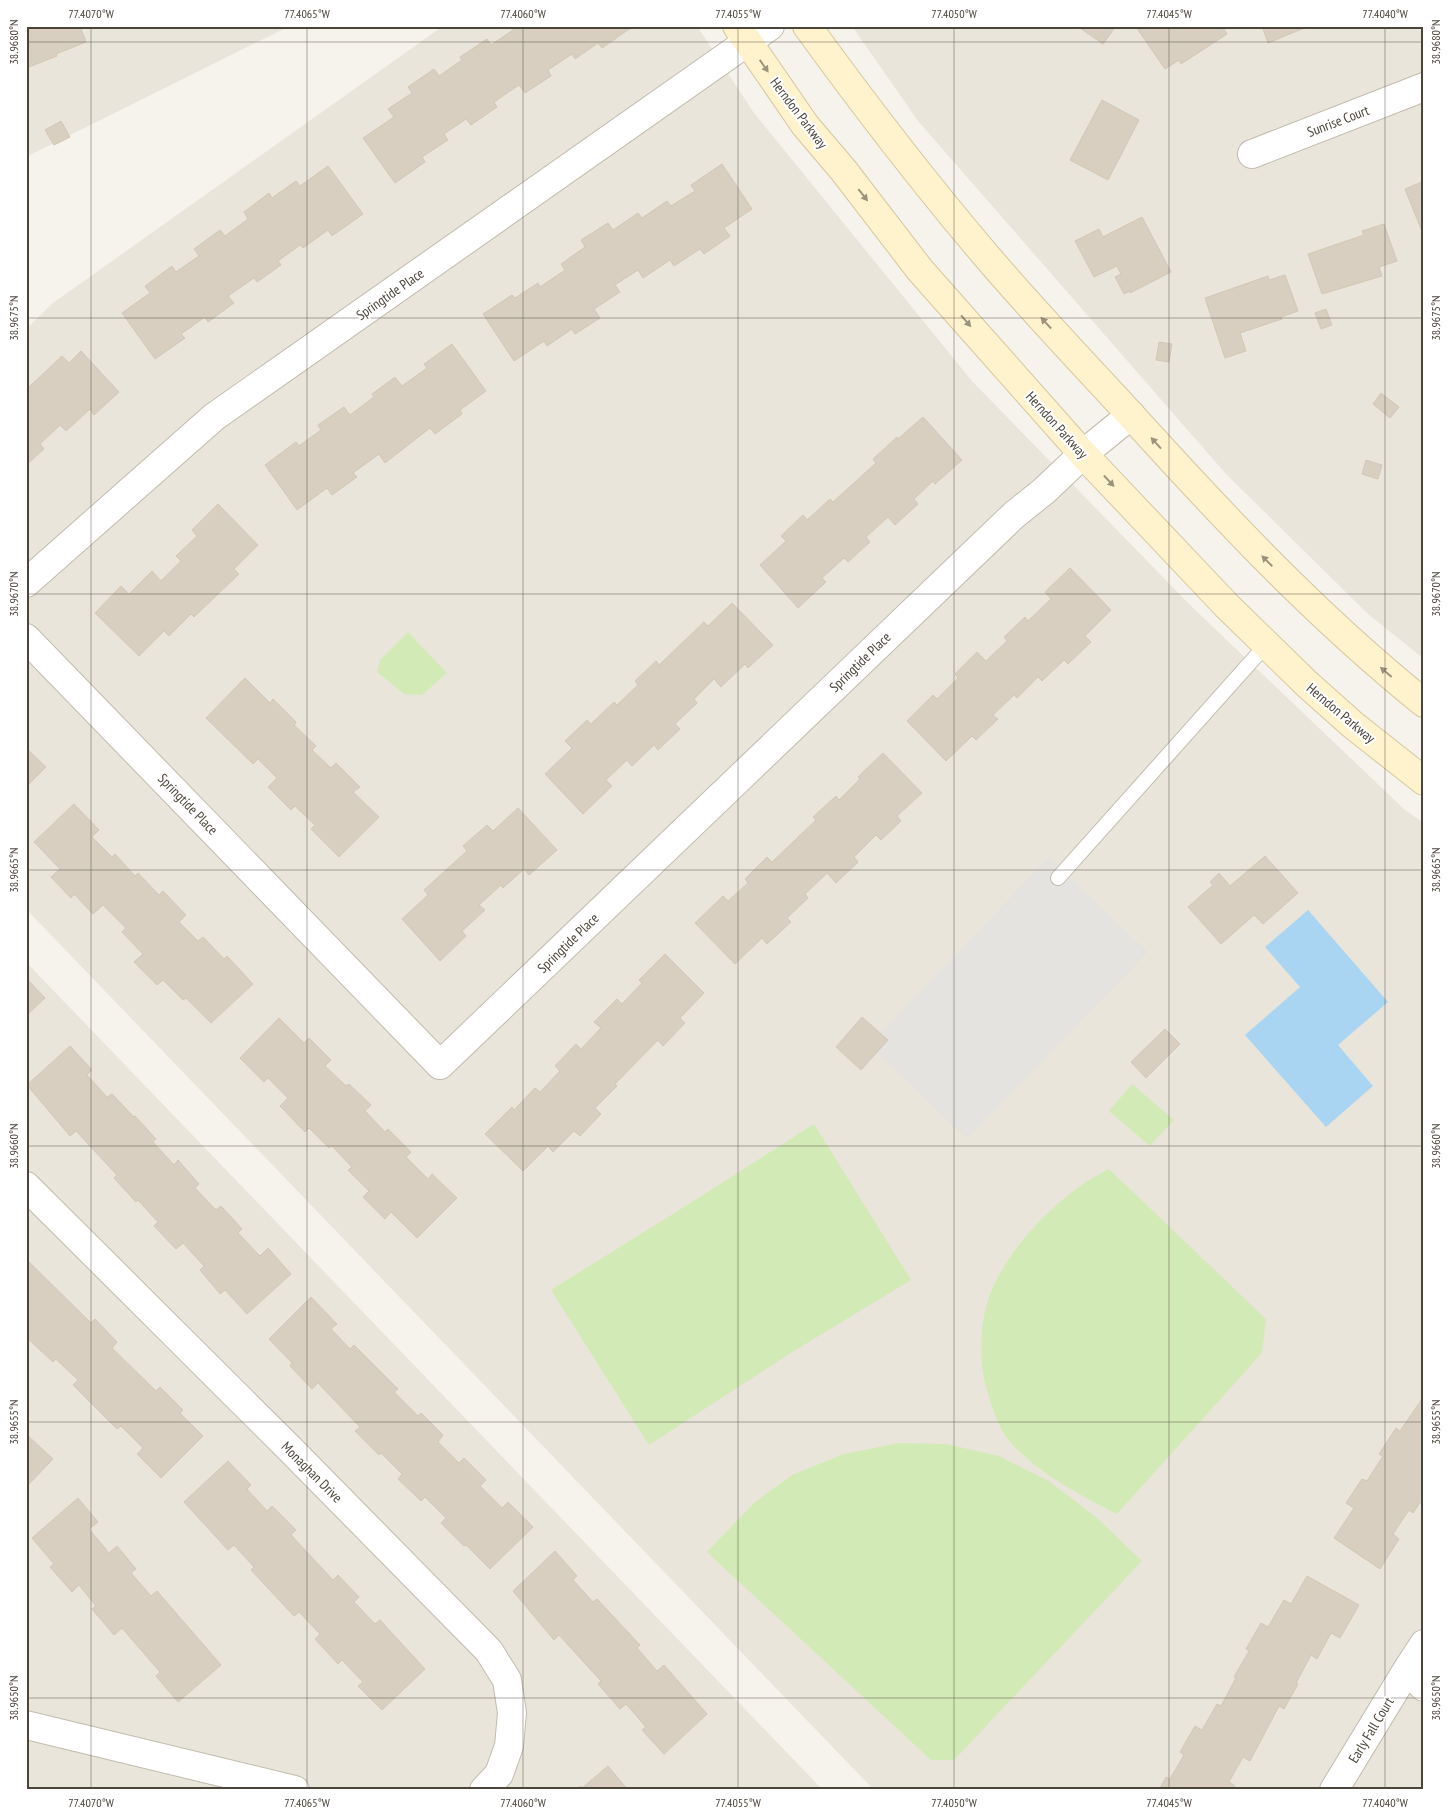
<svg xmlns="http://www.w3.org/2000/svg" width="1450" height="1816" viewBox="0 0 1450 1816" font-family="'PT Sans Narrow',sans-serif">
<rect width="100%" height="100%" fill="#f6f3ec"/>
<!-- residential -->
<path fill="#eae5da" d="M26,26H290L26,157Z
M443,26H697L754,113L972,381L1191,606L1405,810L1424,823V1790H874L26,909V329L53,303Z
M852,26H1424V659L1368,614L1226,474L918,121Z
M26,962L823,1790H26Z"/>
<!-- green -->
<path fill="#d2eab5" d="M408,632L447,673L422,695L404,694L377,672L380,660Z
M1132,1084L1174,1120L1150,1146L1109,1111Z
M814,1124L911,1280L794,1351L649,1445L551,1290L700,1197Z
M1109,1169L1266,1319L1262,1353L1117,1514C1080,1495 1039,1474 1010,1442C999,1429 993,1410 988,1394C979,1366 979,1325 989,1297C1005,1254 1043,1213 1080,1186C1089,1180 1099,1174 1109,1169Z
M900,1443L946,1444L999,1456L1049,1481L1096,1517L1142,1561L954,1760H931L707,1552L754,1503L792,1475L844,1454Z"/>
<!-- parking -->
<path fill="#e5e3e0" d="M1049,857L1148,952L967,1139L869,1045Z"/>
<!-- water -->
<path fill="#a9d4f2" d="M1308,910L1388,1002L1338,1045L1373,1086L1326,1127L1245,1035L1300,987L1265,947Z"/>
<!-- building -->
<path fill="#d8cfc1" stroke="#d3c7b4" d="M26,26H80L86,42L56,54L57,56L26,68Z
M514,26L632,27L602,48L598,43L575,59L572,54L548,70L551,76L525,93L519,85L494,102L497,107L471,125L466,119L444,134L448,140L422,157L425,162L395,183L363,138L394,117L388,109L412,93L408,87L434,69L439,76L462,60L460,57L487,39L491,45L516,28Z
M1077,26H1116L1103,44Z
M1222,26L1227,34L1181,64L1179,60L1165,69L1136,27Z
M1262,26H1309L1268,43Z
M1102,100L1139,120L1108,180L1070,160Z
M61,121L70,137L54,145L45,130Z
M722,164L752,209L724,228L730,236L704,254L700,249L674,266L670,260L643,278L638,270L615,285L620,292L594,309L600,318L575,334L572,329L547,346L544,341L514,361L483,314L512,295L515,298L538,283L540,287L565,270L561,264L585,247L581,240L608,223L613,230L638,213L642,218L667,201L671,206L695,191L691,185Z
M328,166L363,214L332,236L328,230L303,248L300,245L278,261L281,265L257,282L254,278L228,296L234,303L208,322L205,317L181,334L185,338L155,359L122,313L150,293L145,286L172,266L176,272L199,256L194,249L220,230L225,236L248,219L244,212L269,193L272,198L296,181L300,186Z
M1424,181V228L1421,229L1405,189Z
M1142,217L1171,272L1130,293V291L1124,294L1115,277L1121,274L1117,266L1094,277L1075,241L1099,229L1103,237Z
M1384,224L1397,261L1379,267L1382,276L1322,294L1308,254L1364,235L1362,231Z
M1285,275L1298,311L1281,317L1282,319L1240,333L1246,351L1225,358L1205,298L1268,276L1269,280Z
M1326,309L1332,325L1321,329L1315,313Z
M1159,342L1172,344L1169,362L1156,360Z
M452,344L486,391L460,410L462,414L435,434L430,428L385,463L379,454L353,473L357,477L332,495L327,488L297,510L265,465L296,442L299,446L321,430L318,425L344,407L350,415L374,397L372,394L395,377L402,386L427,368L424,364Z
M81,351L119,392L94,415L90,409L66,431L60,425L40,444L44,449L26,465V386L28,388L62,356L69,363Z
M1381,393L1399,407L1390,418L1373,404Z
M923,417L962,460L935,484L933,481L914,499L918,504L895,525L888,517L866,537L870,542L848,562L844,558L822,578L826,582L798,608L760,565L786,541L781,536L803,515L807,520L830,499L833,502L876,463L873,459L897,437L898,439Z
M1366,460L1382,465L1378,479L1362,474Z
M218,504L258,545L234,569L239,574L194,617L191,614L169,636L164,631L139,656L95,613L121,586L129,594L152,571L161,581L181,561L176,556L197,536L192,530Z
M1070,568L1111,610L1085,636L1091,642L1068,664L1064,660L1042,681L1038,677L1017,698L1014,695L993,715L998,719L976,740L972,736L946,761L907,721L933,695L937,699L958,678L955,674L977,652L986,661L1007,641L1004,637L1025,617L1028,621L1051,599L1045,592Z
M732,603L773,645L748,668L745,664L721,687L714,679L694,699L697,703L675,724L680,729L658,750L654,745L632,766L627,760L606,780L612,786L583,814L545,774L572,748L565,741L587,720L591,724L614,702L617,705L638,685L635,681L656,661L659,665L704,622L708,626Z
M245,678L270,703L273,699L296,722L294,725L316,746L312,750L331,768L336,763L360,787L353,792L379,817L339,857L311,829L315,825L295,806L291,810L268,787L277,778L258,759L253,764L206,718Z
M26,748L46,767L26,787Z
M883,753L922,793L897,816L901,821L881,840L876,835L854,857L858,862L836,883L827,873L805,894L808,898L787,918L791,922L767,944L762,938L735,964L695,923L723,896L728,901L748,883L745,879L767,857L772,862L816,820L813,817L836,796L839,800L860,779L858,777Z
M74,804L99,830L92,837L112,857L115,854L135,876L138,873L159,895L163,891L186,915L179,922L198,941L203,937L224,959L227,956L253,984L211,1023L186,998L183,1000L163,980L157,985L134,962L143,954L122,932L126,928L103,905L93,914L74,894L71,898L51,877L60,869L34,842Z
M518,808L557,850L529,875L524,869L503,888L501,885L479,905L485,910L462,931L466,936L440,961L402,919L428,895L424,890L467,851L463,846L487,825L493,831Z
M1265,856L1298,893L1263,924L1254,915L1221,944L1188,907L1213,885L1210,882L1219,873L1230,886Z
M665,954L704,993L680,1018L685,1023L663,1046L658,1040L615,1084L617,1086L595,1108L601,1114L580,1136L574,1131L553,1152L548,1146L523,1171L485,1134L512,1107L514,1110L535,1088L540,1092L560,1071L555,1066L576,1044L581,1049L601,1028L594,1022L617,999L622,1004L642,983L639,980Z
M26,978L45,998L26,1016Z
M862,1017L888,1040L861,1070L836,1047Z
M279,1018L304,1043L309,1038L331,1060L325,1066L346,1086L349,1084L371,1105L365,1111L385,1132L388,1129L411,1152L406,1157L428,1179L432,1174L457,1198L417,1238L391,1212L385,1219L363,1197L369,1191L348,1170L352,1167L332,1146L329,1148L309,1128L305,1132L280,1106L288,1098L268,1078L264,1082L240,1058Z
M1165,1029L1180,1044L1146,1078L1131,1062Z
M70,1046L92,1070L87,1075L107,1097L112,1094L134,1117L135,1116L156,1139L153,1142L174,1165L178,1160L199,1184L195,1188L216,1210L221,1206L242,1229L238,1233L260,1256L268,1248L291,1274L247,1314L225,1290L220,1294L200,1270L204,1266L183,1243L176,1249L154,1226L158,1222L138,1200L136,1202L114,1178L117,1175L76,1131L70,1136L27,1085Z
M26,1259L91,1323L95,1319L117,1342L112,1348L156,1391L160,1387L183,1410L180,1413L203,1436L161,1478L137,1454L143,1448L121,1426L117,1429L73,1385L78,1380L56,1359L53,1362L26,1337Z
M311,1297L337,1324L331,1329L350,1349L354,1345L398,1389L394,1392L418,1416L421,1413L443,1435L438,1442L459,1463L464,1458L486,1480L480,1486L502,1508L508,1502L533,1527L490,1569L466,1545L464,1546L441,1523L446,1518L425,1497L421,1501L398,1479L402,1474L381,1453L379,1455L355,1431L360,1427L318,1383L312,1389L290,1366L292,1363L269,1339Z
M1424,1396V1497L1413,1513L1409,1510L1393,1534L1399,1539L1380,1569L1334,1538L1354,1508L1346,1503L1362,1479L1367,1481L1383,1456L1379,1454L1396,1428L1400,1431Z
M26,1434L53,1459L28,1485L26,1484Z
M228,1461L251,1485L247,1489L267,1511L272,1506L296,1530L291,1535L333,1580L338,1575L359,1597L354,1602L375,1624L380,1620L425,1669L382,1710L358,1686L363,1682L342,1660L338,1664L315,1639L320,1634L299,1612L294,1616L251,1570L254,1567L234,1545L228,1550L184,1502Z
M78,1498L98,1522L89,1529L109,1553L117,1546L136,1569L131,1573L151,1596L157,1591L221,1665L178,1702L156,1676L160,1672L122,1628L114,1635L92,1609L96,1606L79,1585L72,1592L50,1567L54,1564L32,1538Z
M555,1551L577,1576L573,1580L593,1602L597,1599L640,1645L637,1648L657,1671L664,1665L707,1714L664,1754L642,1730L646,1727L626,1704L620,1709L598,1684L601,1681L559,1635L554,1640L513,1591Z
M1307,1576L1359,1605L1340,1638L1331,1633L1317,1659L1311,1655L1296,1683L1298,1684L1284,1709L1279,1706L1250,1761L1243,1757L1229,1782L1235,1786L1232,1790H1159L1166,1777L1170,1779L1184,1755L1180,1752L1195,1726L1202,1730L1217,1704L1221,1706L1236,1678L1234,1677L1249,1651L1246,1649L1261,1623L1268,1627L1284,1600L1291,1604Z
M608,1766L628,1790H576L581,1786L582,1788Z"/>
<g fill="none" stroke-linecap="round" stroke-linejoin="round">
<!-- lane casing -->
<g stroke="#c2bbae" stroke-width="16">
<path id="lane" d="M1058,878L1266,645"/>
</g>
<!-- street casing -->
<g stroke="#c2bbae" stroke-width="30">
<path id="street" d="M1252,154L1424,87
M26,583L214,417L770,26
M26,638L440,1065L1014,515L1044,491L1083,454L1131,415
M26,1186L292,1451L489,1651L507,1680L512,1713L509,1746L499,1774L484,1790
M1407,1670L1424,1644
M26,1725L295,1790
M1334,1790L1407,1670L1424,1687"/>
</g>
<!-- secondary casing -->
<g stroke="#d6c79b" stroke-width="30">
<path id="secondary" d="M737,26L805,125L844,171L920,270L1083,454L1227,606L1307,684L1353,725L1424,781
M807,26C865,106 925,184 989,259C1031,308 1075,355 1119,402C1215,508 1312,613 1424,703"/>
</g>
<!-- lane -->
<use href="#lane" stroke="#fff" stroke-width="14"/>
<!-- street -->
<use href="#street" stroke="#fff" stroke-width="28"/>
<!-- secondary -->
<use href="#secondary" stroke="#fff3cd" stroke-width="28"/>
</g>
<!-- one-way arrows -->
<defs><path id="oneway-solid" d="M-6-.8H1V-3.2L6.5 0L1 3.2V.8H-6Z" transform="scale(1.25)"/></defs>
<g fill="#9c937c">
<use href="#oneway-solid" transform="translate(764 66) rotate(55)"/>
<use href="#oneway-solid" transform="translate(863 195) rotate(52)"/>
<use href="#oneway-solid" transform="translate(966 321) rotate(49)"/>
<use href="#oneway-solid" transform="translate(1046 323) rotate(-133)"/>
<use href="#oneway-solid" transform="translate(1156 443) rotate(-132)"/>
<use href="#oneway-solid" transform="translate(1109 481) rotate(47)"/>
<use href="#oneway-solid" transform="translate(1267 561) rotate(-135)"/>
<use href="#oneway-solid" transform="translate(1386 672) rotate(-139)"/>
</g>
<!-- ticks -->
<path fill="none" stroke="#4b4439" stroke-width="1" stroke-opacity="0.45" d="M91,26V1790M307,26V1790M523,26V1790M738,26V1790M954,26V1790M1169,26V1790M1385,26V1790M26,42H1424M26,318H1424M26,594H1424M26,870H1424M26,1146H1424M26,1422H1424M26,1698H1424"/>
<g text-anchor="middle" stroke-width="4" stroke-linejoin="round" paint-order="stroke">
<!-- street labels -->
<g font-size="14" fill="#4b4439" stroke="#fff">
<text transform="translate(799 113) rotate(53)" y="5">Herndon Parkway</text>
<text transform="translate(1338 121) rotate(-21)" y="5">Sunrise Court</text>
<text transform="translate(390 294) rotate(-35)" y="5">Springtide Place</text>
<text transform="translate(1057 425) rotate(48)" y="5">Herndon Parkway</text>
<text transform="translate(860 662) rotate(-44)" y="5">Springtide Place</text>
<text transform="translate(1341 713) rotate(40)" y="5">Herndon Parkway</text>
<text transform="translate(188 804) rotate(46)" y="5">Springtide Place</text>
<text transform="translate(568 943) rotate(-44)" y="5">Springtide Place</text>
<text transform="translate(312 1472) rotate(45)" y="5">Monaghan Drive</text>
<text transform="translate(1371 1730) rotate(-59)" y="5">Early Fall Court</text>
</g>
</g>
<!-- border -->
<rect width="1450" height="1816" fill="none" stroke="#ffffff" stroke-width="55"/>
<rect x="28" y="28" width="1394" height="1760" fill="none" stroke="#4b4439" stroke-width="2"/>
<g font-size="12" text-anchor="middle" fill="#4b4439">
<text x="91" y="18">77.4070°W</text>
<text x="307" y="18">77.4065°W</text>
<text x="523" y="18">77.4060°W</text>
<text x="738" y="18">77.4055°W</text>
<text x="954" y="18">77.4050°W</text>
<text x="1169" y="18">77.4045°W</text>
<text x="1385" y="18">77.4040°W</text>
<text transform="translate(14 42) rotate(-90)" y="4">38.9680°N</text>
<text transform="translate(1436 42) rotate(-90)" y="4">38.9680°N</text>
<text transform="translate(14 318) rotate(-90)" y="4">38.9675°N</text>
<text transform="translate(1436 318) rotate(-90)" y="4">38.9675°N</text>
<text transform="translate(14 594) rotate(-90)" y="4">38.9670°N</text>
<text transform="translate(1436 594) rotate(-90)" y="4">38.9670°N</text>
<text transform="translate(14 870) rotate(-90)" y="4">38.9665°N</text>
<text transform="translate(1436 870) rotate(-90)" y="4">38.9665°N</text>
<text transform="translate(14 1146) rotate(-90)" y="4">38.9660°N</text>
<text transform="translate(1436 1146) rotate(-90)" y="4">38.9660°N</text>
<text transform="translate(14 1422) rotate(-90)" y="4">38.9655°N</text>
<text transform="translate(1436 1422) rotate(-90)" y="4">38.9655°N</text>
<text transform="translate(14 1698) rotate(-90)" y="4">38.9650°N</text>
<text transform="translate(1436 1698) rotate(-90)" y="4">38.9650°N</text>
<text x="91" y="1807">77.4070°W</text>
<text x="307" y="1807">77.4065°W</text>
<text x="523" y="1807">77.4060°W</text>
<text x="738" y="1807">77.4055°W</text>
<text x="954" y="1807">77.4050°W</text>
<text x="1169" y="1807">77.4045°W</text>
<text x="1385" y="1807">77.4040°W</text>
</g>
</svg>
